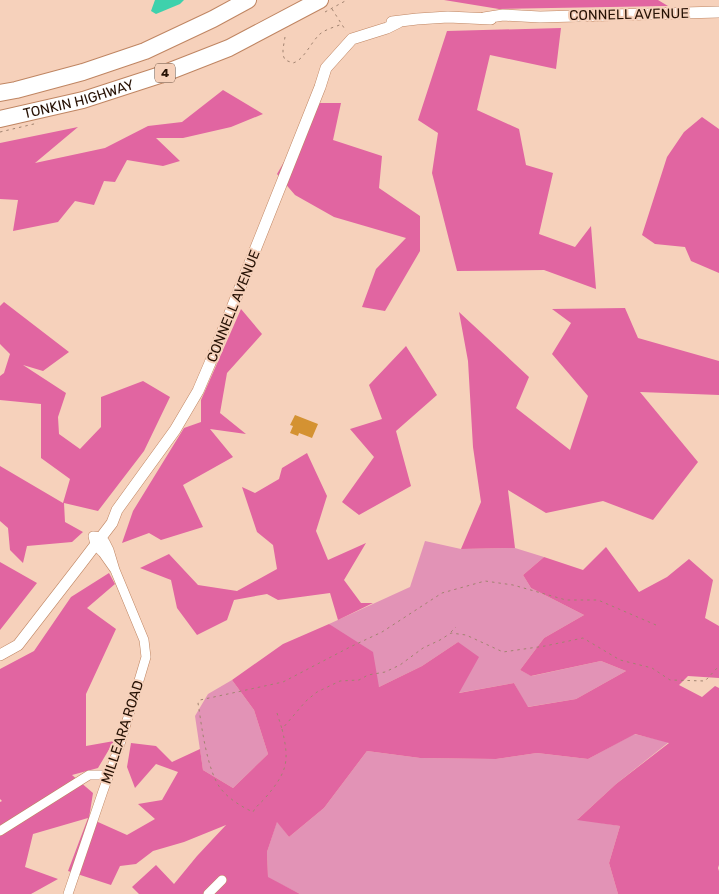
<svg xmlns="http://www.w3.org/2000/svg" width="719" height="894" viewBox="0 0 719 894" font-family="Rubik,sans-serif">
<rect width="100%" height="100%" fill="#f6d1bb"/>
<!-- green -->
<path fill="#e293b6" d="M425,541L461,549L515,548L544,557L523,575L531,588L584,615L544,638L520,670L532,676L601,661L626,671L576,699L527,707L514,683L458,693V642L422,666L379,687L329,624L410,587Z
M232,680L254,710L268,754L233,788L203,770L195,716L208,694Z
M634,734L669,742L616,784L578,819L620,826L609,863L618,894H300L268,878L267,852L277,821L289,837L324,808L367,751L420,758L496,759L537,753L588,759Z"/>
<!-- forest -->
<path fill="#e165a1" d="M444,0H658L668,6L499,9Z
M561,28L556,69L490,55L477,110L519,129L526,165L553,173L539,234L575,247L591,226L596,289L544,270L457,271L432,173L438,133L418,120L447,31Z
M223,90L263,114L231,127L183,138H156L180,161L163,166L127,160L115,182L104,181L94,205L75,201L58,222L13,231L18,200L0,199V143L78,127L35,163L105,148L148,126L182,122Z
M318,103H341L333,140L382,156L379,188L420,216V251L385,311L362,307L376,269L406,238L334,217L295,195L277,174Z
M702,117L719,129V273L691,261L685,247L655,244L642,235L667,157L684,132Z
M4,302L69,352L43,371L23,365L66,393L58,417L59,434L80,449L101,427V397L143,381L170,397L144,451L98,511L64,503L65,522L83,532L72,542L27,546L23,563L10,550L8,528L0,521V466L63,503L70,479L41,458V404L0,400V376L4,373L10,354L0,344V306Z
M625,308L638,338L719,361V395L640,392L698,462L653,520L603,501L546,513L508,490L515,548L461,549L481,502L473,447L468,361L459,312L529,377L516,408L570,450L588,396L552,354L571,323L552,309Z
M241,309L262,334L227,373L220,413L246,434L210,429L233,457L183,485L203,527L161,540L149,533L122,543L133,511L184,428L201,422V400Z
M406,346L437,395L396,431L411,486L359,515L342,502L374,457L350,429L382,419L369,385Z
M307,453L327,496L316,531L328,560L366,543L344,580L361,603H373L338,620L330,593L278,600L267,594L234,600L227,620L197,635L177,608L171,580L140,568L169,554L198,585L237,591L277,569L273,545L257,532L242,487L255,493L279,479L282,468Z
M606,547L639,592L667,577L689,559L713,580L705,618L719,626V678L688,676L679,685L702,697L715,686L719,688V865L718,868L719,871V894H618L609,863L620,826L577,820L616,784L669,743L635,734L588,759L537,753L496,759L420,758L367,751L324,808L289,837L277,822L267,852L268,877L300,894H139L132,887L156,865L174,884L197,856L226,825L184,842L153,851L136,864L120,866L111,885L68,871L88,818L33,834L25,867L58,879L31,894H0V802L2,801L0,799V669L34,651L71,597L109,573L115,584L87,608L116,629L86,694V746L114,741L98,768L72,775L93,793L89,818L127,835L155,819L138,804L162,800L178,772L156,764L135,788L127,767L131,743L156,746L172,762L200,749L203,770L233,788L268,754L254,710L232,680L283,644L329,624L373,652L379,687L422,666L458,642L479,657L459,693L514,683L528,707L576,699L626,671L601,661L531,676L520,670L544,638L584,615L531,588L523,575L544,557L583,570Z
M0,562L37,583L0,630Z"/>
<!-- water -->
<path fill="#3ed1ac" d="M155,0H184L180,4L156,14L151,11Z"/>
<!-- building -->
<path fill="#d49232" d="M295,415L318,424L312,438L299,433L298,436L290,433L293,426L290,425Z"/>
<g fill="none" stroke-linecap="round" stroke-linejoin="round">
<!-- minor casing -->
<g stroke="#bf8562" stroke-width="10">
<path id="minor" d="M0,831L89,775H109
M68,894L103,791L120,744L146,657L144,640L115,570L109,550L105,542L101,537L93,536L95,545L103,553L115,570
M208,894L222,880"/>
</g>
<!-- tertiary casing -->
<g stroke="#bf8562" stroke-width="12">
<path id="tertiary" d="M484,18L503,15L540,17L719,12
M392,22L417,19L448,17L491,19
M0,655L18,645L80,565L112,523L117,510L175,430L198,391L210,363L320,87L326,68L352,39L387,28L399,22"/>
</g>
<!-- motorway casing -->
<g stroke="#bf8562" stroke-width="18">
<g id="motorway">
<path d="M0,93L16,90L83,72L145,51L213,19L248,0"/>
<path id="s1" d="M0,119L83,100L160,75L229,48L320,0"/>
</g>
</g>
<!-- path -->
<path stroke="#a18370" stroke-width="1" stroke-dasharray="2.5 4" stroke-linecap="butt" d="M332,9L346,31
M325,12L347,0
M285,37L283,49V55L285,60L293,63C304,60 311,42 320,34C326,29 335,27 342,24
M0,132L38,123
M656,625L598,600H566L513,585L485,581L442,593L382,632L350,647L283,682L200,700L198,703L199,709C202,730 208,773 221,789C229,799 242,807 253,812C256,806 261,803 266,797C287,772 290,762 282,729L306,701L317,692L340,681L359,680L368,675L385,672L400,665L423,648L440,640L451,633L466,635L503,652L545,646L583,638L620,660L652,668L670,680L705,681L719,666
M451,632L456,627
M277,713L282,729"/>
<!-- minor -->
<use href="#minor" stroke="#fff" stroke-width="9"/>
<!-- tertiary -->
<use href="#tertiary" stroke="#fff" stroke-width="11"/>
<!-- motorway -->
<use href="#motorway" stroke="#fff" stroke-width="16"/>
</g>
<g text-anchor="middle" stroke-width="4" stroke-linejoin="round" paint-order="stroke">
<!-- shield labels -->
<rect fill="#f6d1bb" stroke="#644b3b" stroke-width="1" x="155" y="63.5" width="20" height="19" rx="4"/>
<g font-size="12" font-weight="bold" fill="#261104">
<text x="165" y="77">4</text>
</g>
<!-- street labels -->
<g font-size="14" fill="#261104" stroke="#f6d1bb">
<text transform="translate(629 14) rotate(-1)" y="5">CONNELL AVENUE</text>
<text dy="5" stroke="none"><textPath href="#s1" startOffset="81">TONKIN HIGHWAY</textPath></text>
<text transform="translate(233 306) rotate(-68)" y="5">CONNELL AVENUE</text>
<text transform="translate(122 732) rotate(-72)" y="5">MILLEARA ROAD</text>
</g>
</g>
</svg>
